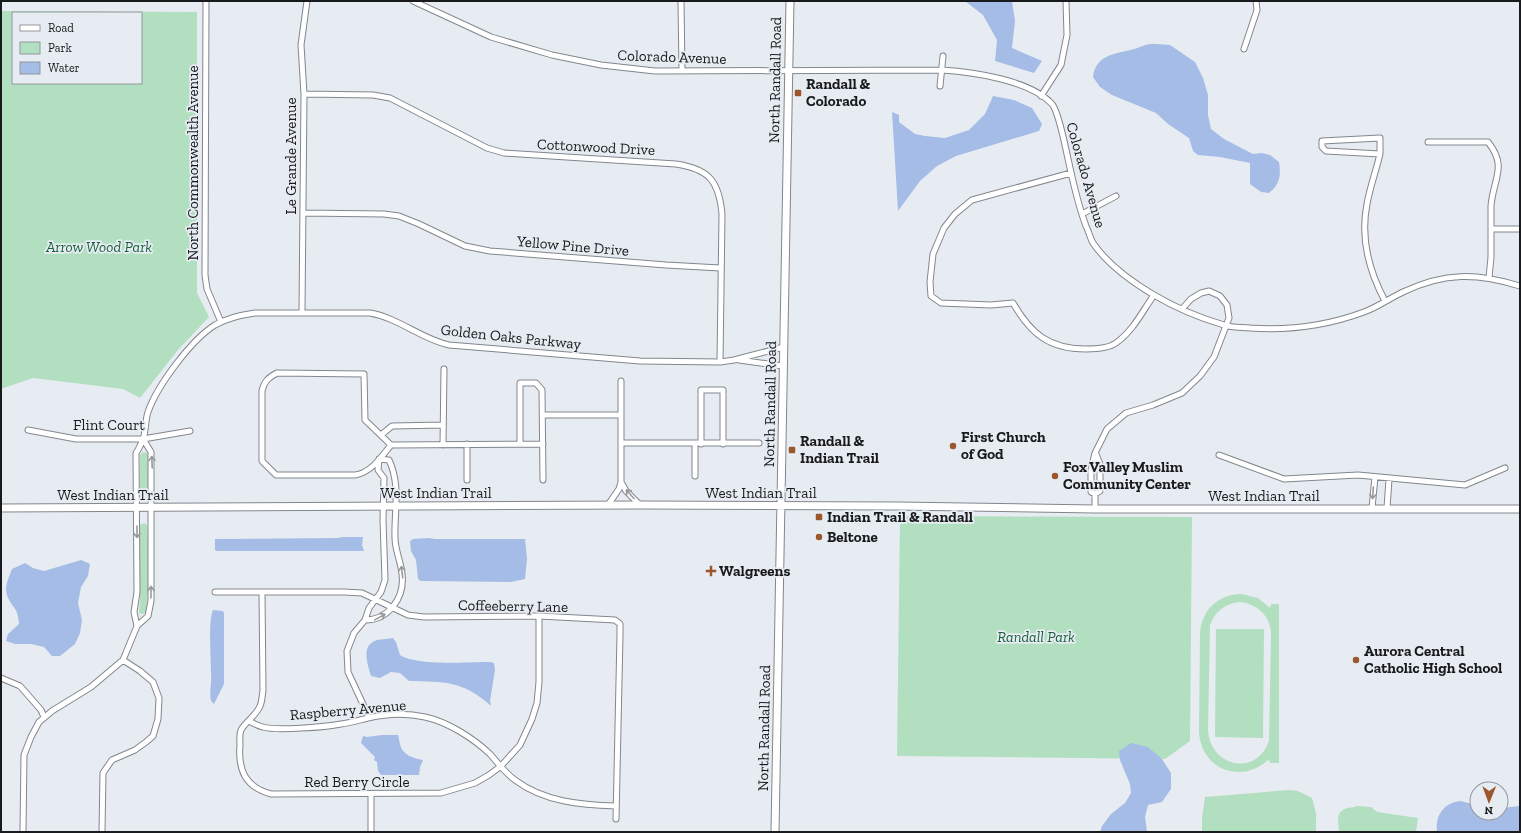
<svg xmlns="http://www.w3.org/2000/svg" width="1521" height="833" viewBox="0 0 1521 833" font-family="'Zilla Slab',serif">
<rect width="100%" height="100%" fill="#e7ecf3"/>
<!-- green -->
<path fill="#b1dfc0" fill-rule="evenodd" d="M1,11L197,12V293L209,317L178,350L140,398L123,389L33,378L1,389ZM13,13H141V83H13Z
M143,452L147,453L148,456V490L145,494L141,493L140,491V455Z
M900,516L1192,517L1190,741L1165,759L897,756Z
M144,523L147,525C149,552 150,586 146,612L143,614L139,613L140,600V525Z
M1242,594L1258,598L1270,608L1271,604H1279V763H1270L1269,759C1242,785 1201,770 1199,732L1200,633C1202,610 1218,594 1242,594ZM1239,602C1256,603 1271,616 1271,634L1269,740C1258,777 1210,768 1208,730L1210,625C1215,612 1224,604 1239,602Z
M1216,629H1264L1263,738L1215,737Z
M1289,790L1298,791L1312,798L1316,813V832H1202V818L1205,797Z
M1357,806L1371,807L1377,812L1418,818L1416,832H1339C1339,823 1334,811 1348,808C1351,807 1354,808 1357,806Z"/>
<!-- water -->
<path fill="#a4bce6" d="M965,1H1012L1015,21L1012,48L1042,61L1034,73L995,61L997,40L983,15Z
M1156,44L1170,45L1195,62L1203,78L1208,95V115L1211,129L1224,139L1253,154L1262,153L1270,155L1279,162C1281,176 1280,184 1269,193L1261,192L1250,184V163L1220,157L1198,155L1193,151L1189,138L1168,124L1156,113L1112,95L1100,87L1093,77C1096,54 1116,54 1134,49C1137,49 1140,46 1143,46C1147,44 1151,44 1156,44Z
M993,96L1014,100L1032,108L1042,124L1039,131L956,156L937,166L920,181L898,211L892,112L899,115V122L915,134L925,136L945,138L969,130L985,114Z
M343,537H363L362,545L364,551H217L215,550V539H218L337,538Z
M429,538L435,539H525L527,559L525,579L511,582L421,581L418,579L416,560L411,551L410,541L413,539Z
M81,560L90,564L88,576L81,587L78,603L82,620L80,633L75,644L60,656H52L44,647L31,644H15L6,641L8,634L19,624C18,606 12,609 7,595C4,587 9,577 12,569L25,563L33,568L44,571Z
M213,610L223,611L224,613V684L214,704L211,701C209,692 212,683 211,673C211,659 208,621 213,610Z
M393,638L396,642L400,655C416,666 469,662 490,662L494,663L495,670L490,701L491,705H490C461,680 444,682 409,681L400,673L391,672L380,678L371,676C368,665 360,645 377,640C382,639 388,639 393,638Z
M382,735H398C399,738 399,741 400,744C402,755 413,758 423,760L420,767L419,775H381L378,771L377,762L374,760L375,757L361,743L363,736L367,737Z
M1131,743L1148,747L1162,759L1171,773V789L1162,802L1148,805L1145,817L1147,832H1100L1102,826L1111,814L1125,803L1131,793L1130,784L1120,760L1119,751Z
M1460,801L1477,805V813H1501V808L1520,806V832H1437C1435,815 1444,803 1460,801Z"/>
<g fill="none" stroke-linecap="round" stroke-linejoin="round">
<!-- street casing -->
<g stroke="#82878d" stroke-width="7">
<path id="street" d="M206,1L205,275L207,289L221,322
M413,1L491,37L552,55L601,65L655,71L942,70C973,72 1030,80 1052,104C1057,110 1063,136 1065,145C1071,172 1076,200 1086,226C1089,232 1090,238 1093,243C1108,265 1132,282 1154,295C1176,308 1200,318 1224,325C1232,328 1242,327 1250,328C1291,331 1326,326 1364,312C1378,307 1390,298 1403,292C1445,272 1477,273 1520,286
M681,1L682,71
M1244,49L1257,10L1256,1
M940,86L943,56
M304,94L373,95L390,98L487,148L504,153L676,164C709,169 719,181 722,214L720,362
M1041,96L1061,65L1067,35L1066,1
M1428,142H1488C1508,167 1493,179 1491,206V257L1489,278
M1380,154L1326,151L1322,147V141L1380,138V154C1376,171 1370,187 1367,204C1360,239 1369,271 1385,301
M1071,173L972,200L955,214L944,228L933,254L930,282L931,296L941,303L991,305L1013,303C1031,334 1049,349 1086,349C1095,349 1109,348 1116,343C1133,331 1142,312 1154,295
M303,213L384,214L399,216L419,224L465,246L490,251L666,265L720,268
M1082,214L1116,196
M1491,229H1520
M302,312L304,94L301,45L307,1
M739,360L783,366
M277,373L364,374L365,420L391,445C382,456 371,473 355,475H276L262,461V391C264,381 269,377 277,373Z
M543,415H621
M28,430L76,439H143L190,431
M381,435L392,426L443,425
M621,443H759
M520,444V383H536L542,390L543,480
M695,444V476
M701,444V390H723V444
M391,445L543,444
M443,445L444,369
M1219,455L1284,479L1358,475L1465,485L1505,468
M467,480V444
M621,482L626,491L640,505
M1095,494L1100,491V464L1096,454
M608,505L619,489L621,482V381
M1372,508L1375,477
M1387,508L1389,479
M1095,509V494L1091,492V470L1095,453L1107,429L1126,413L1153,405L1182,393L1200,376L1214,357L1229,318L1227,305L1220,296L1209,291L1201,293L1191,299L1182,309
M215,592H344L362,593L408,615L424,617L539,616L615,620L620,624V635L616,819
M262,592L263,691C262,696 262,702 260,706C256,716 246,721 241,730C239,735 240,740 240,745C238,770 245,787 271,794L441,793L475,783L489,775L501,766L520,745L532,719L537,703L539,682V616
M365,620C389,620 405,597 402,574C401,562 395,550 395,538C394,512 401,485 389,460L379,459
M137,626L134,612L137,592L136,453C139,449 141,444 143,439C146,431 145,421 148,412C157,386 191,340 215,325C227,318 241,315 255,313H370C399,318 421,339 449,345L640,361L720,362L734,360L784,347
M1,678L20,686L41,710L44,717
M369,717L348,672L347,651L354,633L365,620L369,608L381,592L385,580L383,520L384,478L378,470L379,459
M249,721C253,723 258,726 263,727C276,731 326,727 341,724C350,723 359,720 368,718C386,714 407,713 425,717C448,722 473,738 490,754C498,763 505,773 515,780C544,802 582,805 616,806
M371,795V832
M23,832L24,755L31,737L39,722L52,711L91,687L123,660L137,626L148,616L151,601V452L143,439
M102,832L103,773L112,760L135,750L146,742L153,736L158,719L159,698L153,682L140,671L123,660"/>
</g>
<!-- secondary casing -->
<g stroke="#82878d" stroke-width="9">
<path id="secondary" d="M1,508L640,505L896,506L1095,509H1520
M775,832L790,1"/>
</g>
<!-- street -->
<use href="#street" stroke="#fff" stroke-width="5"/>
<!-- secondary -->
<use href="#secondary" stroke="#fff" stroke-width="7"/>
</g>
<!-- one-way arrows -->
<defs><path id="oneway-shaft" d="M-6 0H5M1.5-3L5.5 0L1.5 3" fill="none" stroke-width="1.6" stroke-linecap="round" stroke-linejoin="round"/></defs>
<g stroke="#979899">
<use href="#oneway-shaft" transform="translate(152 462) rotate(-92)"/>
<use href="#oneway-shaft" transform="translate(1373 493) rotate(94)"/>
<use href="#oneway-shaft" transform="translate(630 494) rotate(-131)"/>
<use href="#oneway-shaft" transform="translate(137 532) rotate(90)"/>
<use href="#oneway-shaft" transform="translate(402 572) rotate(-97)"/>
<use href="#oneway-shaft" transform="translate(151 592) rotate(-89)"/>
<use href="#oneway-shaft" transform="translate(380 617) rotate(-29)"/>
</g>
<!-- markers -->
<g fill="#9c562b" stroke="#e7ecf3" stroke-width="1.5">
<rect x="794" y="89" width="8" height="8" rx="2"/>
<circle cx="953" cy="446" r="4"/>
<rect x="788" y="446" width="8" height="8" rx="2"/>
<circle cx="1055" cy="476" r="4"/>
<rect x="815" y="513" width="8" height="8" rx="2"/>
<circle cx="819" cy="537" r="4"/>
<path d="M709 565h4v4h4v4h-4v4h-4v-4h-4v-4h4z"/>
<circle cx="1356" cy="660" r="4"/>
</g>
<g text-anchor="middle" stroke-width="3.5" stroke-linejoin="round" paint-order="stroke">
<!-- street labels -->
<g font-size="15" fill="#181a1c" stroke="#e7ecf3">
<text transform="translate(672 57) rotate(2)" y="5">Colorado Avenue</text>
<text transform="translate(775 80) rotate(-89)" y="5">North Randall Road</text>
<text transform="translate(596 147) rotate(3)" y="5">Cottonwood Drive</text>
<text transform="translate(291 156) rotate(-90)" y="5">Le Grande Avenue</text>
<text transform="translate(193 163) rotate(-90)" y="5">North Commonwealth Avenue</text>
<text transform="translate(1086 175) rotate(74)" y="5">Colorado Avenue</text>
<text transform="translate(573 246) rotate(5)" y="5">Yellow Pine Drive</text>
<text transform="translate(511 337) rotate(6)" y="5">Golden Oaks Parkway</text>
<text transform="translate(770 404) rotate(-89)" y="5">North Randall Road</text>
<text x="109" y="430">Flint Court</text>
<text x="436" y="498">West Indian Trail</text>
<text x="761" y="498">West Indian Trail</text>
<text x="113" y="500">West Indian Trail</text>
<text x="1264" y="501">West Indian Trail</text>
<text transform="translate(513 606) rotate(1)" y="5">Coffeeberry Lane</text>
<text transform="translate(348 710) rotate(-5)" y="5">Raspberry Avenue</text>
<text transform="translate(764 728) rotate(-89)" y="5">North Randall Road</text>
<text x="357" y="787">Red Berry Circle</text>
</g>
<!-- poi labels -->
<g font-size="15" font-weight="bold" fill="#181a1c" stroke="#e7ecf3" text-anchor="start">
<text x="806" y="89">Randall &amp;<tspan x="806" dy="17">Colorado</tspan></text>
<text x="961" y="442">First Church<tspan x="961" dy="17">of God</tspan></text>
<text x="800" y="446">Randall &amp;<tspan x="800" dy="17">Indian Trail</tspan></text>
<text x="1063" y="472">Fox Valley Muslim<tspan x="1063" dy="17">Community Center</tspan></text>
<text x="827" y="522">Indian Trail &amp; Randall</text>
<text x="827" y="542">Beltone</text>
<text x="719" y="576">Walgreens</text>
<text x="1364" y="656">Aurora Central<tspan x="1364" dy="17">Catholic High School</tspan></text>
</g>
<!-- park labels -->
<g font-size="15" font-style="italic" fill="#18623b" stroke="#e7ecf3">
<text x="99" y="252">Arrow Wood Park</text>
<text x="1036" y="642">Randall Park</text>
</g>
</g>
<!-- border -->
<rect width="1521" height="833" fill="none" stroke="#181a1c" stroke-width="4"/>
<!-- legend -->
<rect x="12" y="12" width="130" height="72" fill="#e7ecf3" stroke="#94989d"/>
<rect x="20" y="25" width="20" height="6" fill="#ffffff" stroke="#94989d"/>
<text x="48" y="32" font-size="12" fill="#181a1c">Road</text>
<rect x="20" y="42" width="20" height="12" fill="#b1dfc0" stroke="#94989d"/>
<text x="48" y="52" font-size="12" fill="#181a1c">Park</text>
<rect x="20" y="62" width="20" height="12" fill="#a4bce6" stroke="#94989d"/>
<text x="48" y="72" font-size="12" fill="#181a1c">Water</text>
<!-- north arrow -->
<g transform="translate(1489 801) rotate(181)"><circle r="19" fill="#e7ecf3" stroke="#94989d"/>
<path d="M0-3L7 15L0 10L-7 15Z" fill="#9c562b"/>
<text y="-6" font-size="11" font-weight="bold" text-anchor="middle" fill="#181a1c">N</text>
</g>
</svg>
